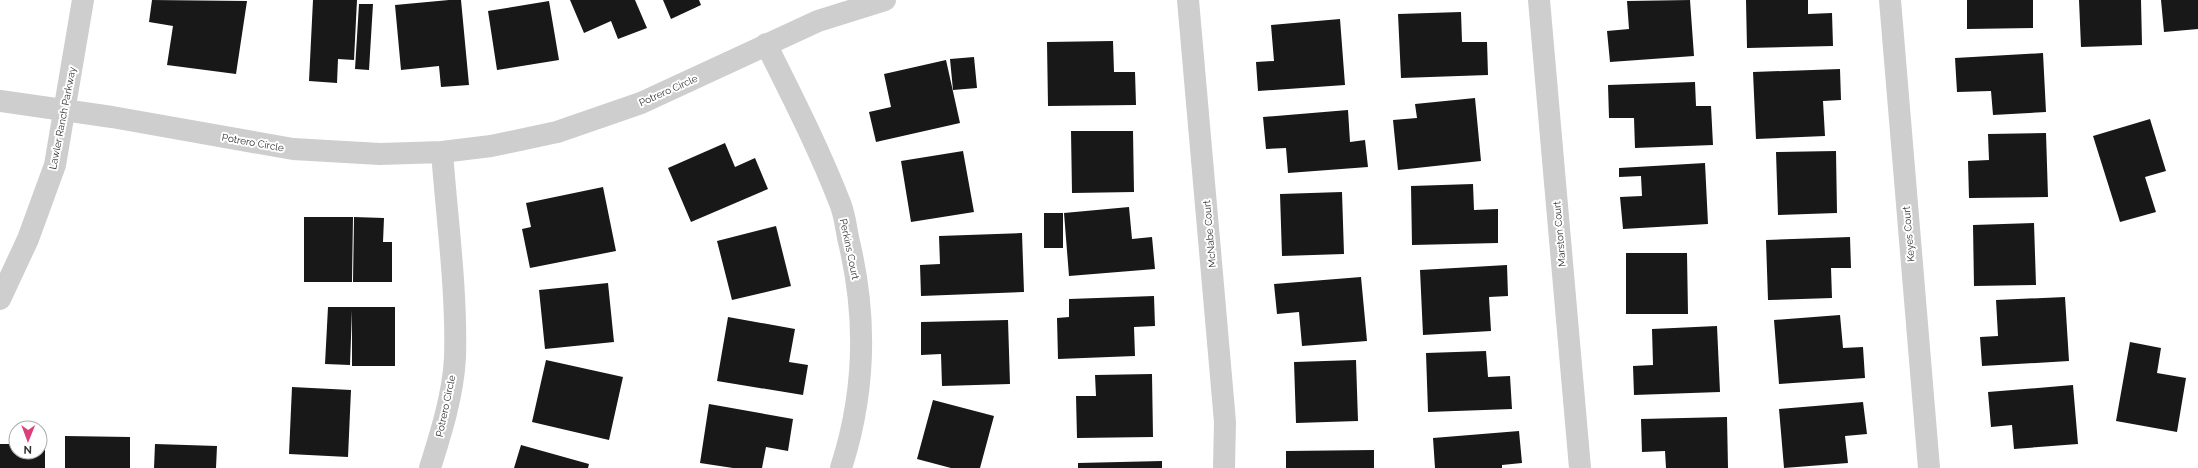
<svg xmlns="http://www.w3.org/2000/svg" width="2198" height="468" viewBox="0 0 2198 468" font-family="Raleway,sans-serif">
<rect width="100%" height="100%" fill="#fff"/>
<!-- building -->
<path fill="#181818" d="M152,0L247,1L236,74L167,65L173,26L149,22Z
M313,0H357L354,60L338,59L337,83L309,81Z
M449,0H461L469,85L441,87L439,66L401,70L395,5Z
M570,0H635L647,28L618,39L611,21L584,33Z
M663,0H699L701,5L671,19Z
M1690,0L1694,56L1610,62L1607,31L1629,29L1627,1Z
M1746,0H1808V14L1832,13L1833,46L1747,48Z
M1967,0H2033V28L1967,29Z
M2079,0H2141L2142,45L2081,47Z
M2161,0H2198V29L2164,32Z
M549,1L559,60L497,70L488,11Z
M359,4H373L369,70L355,69Z
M1461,12L1462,42H1487L1488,75L1401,78L1398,14Z
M1340,19L1345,85L1258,91L1256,62L1274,61L1271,25Z
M1113,41L1114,72H1135L1136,105L1048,106L1047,42Z
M2043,53L2046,112L1993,115L1991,91L1957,92L1955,58Z
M974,57L977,88L953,90L950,59Z
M946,60L960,123L876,142L869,112L891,107L884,74Z
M1840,69L1841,100L1823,101L1825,136L1756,139L1753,72Z
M1695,82L1696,106H1711L1713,145L1635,148L1634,118H1609L1608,85Z
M1475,98L1481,161L1398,170L1393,120L1417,118L1415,104Z
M1348,110L1350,142L1365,140L1368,167L1288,173L1286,148L1266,149L1263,117Z
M2150,119L2166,171L2145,177L2156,212L2120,222L2093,136Z
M1071,131H1133L1134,192L1072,193Z
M2046,133L2048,197L1969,198L1968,161L1989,160L1988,134Z
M725,143L735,167L755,158L768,189L691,222L668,168Z
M963,151L974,212L911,222L901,161Z
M1836,151L1837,213L1778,215L1776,152Z
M1705,163L1708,224L1623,229L1620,197L1642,196L1641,176L1619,177V168Z
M1473,184L1474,210L1498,209V243L1412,245L1411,186Z
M603,187L616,251L530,268L522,229L531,227L526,203Z
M1342,192L1344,254L1282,256L1280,194Z
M1129,207L1132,239L1152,237L1155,269L1069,276L1064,213Z
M1044,213H1063V248H1044Z
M304,217H353L352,282H304Z
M354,217L384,218L383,242H392V282H353Z
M2034,223L2036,285L1974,286L1973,225Z
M776,226L791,286L732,300L717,241Z
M1022,233L1024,292L921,296L920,265L940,264L939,236Z
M1850,237L1851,268H1831L1832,298L1768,300L1766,240Z
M1626,253H1687L1688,314H1626Z
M1507,265L1508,296L1489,297L1491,331L1423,335L1420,270Z
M1361,277L1367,341L1302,346L1299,312L1277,314L1274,284Z
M608,283L614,342L545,349L539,290Z
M1154,296L1155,326L1134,327L1135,356L1058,359L1057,318L1069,317V299Z
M2065,297L2069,361L1982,366L1980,337L1998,336L1996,300Z
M328,307H395V366H352V310L350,365L325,364Z
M1840,315L1843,348L1863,347L1865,378L1779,384L1774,320Z
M728,317L795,329L789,362L808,365L803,395L717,381Z
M1008,320L1010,384L942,386L941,354L921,355V322Z
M1717,326L1720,392L1634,395L1633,366L1653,365L1652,329Z
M2130,342L2161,348L2157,373L2186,378L2177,432L2116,421Z
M1486,351L1488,377L1510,376L1512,409L1428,412L1426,353Z
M546,360L623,377L609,440L532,422Z
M1356,360L1358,421L1296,423L1294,362Z
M1152,374L1153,437L1077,438L1076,396H1096L1095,375Z
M2073,385L2078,444L2014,449L2012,425L1991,427L1988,392Z
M292,387L351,390L348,457L289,454Z
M933,400L994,416L980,468H951L917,459Z
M1863,402L1867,434L1845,436L1848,463L1784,468L1779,409Z
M709,404L793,419L788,451L766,447L762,468H733L700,463Z
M1727,417L1728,468H1666L1665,451L1642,452L1641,419Z
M1519,431L1522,463L1502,465V468H1435L1433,438Z
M65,436L130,437V468H65Z
M0,444H16V452H40V444H45V468H0Z
M155,444L217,446L216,468H154Z
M521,445L589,464L588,468H514Z
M1374,450V468H1286V451Z
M1162,461V468H1078V463Z"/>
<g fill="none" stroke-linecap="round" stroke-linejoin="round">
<!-- minor -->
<path stroke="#cecece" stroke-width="22" d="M1188,0L1225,422L1224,468
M1539,0L1580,468
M1890,0L1929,468
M766,44C792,96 819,149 840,203C845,215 846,229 849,242C867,317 865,394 841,468
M0,101L112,117L293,149L380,154L442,152L491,146L557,132L641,103L818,21L885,0
M0,299L28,239L55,165L83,0
M430,468C441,433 453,395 455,358C457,290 447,220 442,152"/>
</g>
<g text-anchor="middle" stroke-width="4" stroke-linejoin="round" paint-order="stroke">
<!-- street labels -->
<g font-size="10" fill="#313131" stroke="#fff">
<text transform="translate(668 90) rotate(-24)" y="4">Potrero Circle</text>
<text transform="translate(62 118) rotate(-79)" y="4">Lawler Ranch Parkway</text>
<text transform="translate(253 142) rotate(10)" y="4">Potrero Circle</text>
<text transform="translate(1209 234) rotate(-95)" y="4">McNabe Court</text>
<text transform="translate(1559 234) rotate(-95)" y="4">Marston Court</text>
<text transform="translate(1908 234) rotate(-95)" y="4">Keyes Court</text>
<text transform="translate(850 249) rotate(78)" y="4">Perkins Court</text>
<text transform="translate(445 406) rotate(-78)" y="4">Potrero Circle</text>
</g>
</g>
<!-- north arrow -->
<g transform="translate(28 440) rotate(181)"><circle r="19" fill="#ffffff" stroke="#adadad"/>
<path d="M0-3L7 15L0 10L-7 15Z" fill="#db407a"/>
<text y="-6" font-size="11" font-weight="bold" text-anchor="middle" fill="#313131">N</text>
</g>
</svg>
